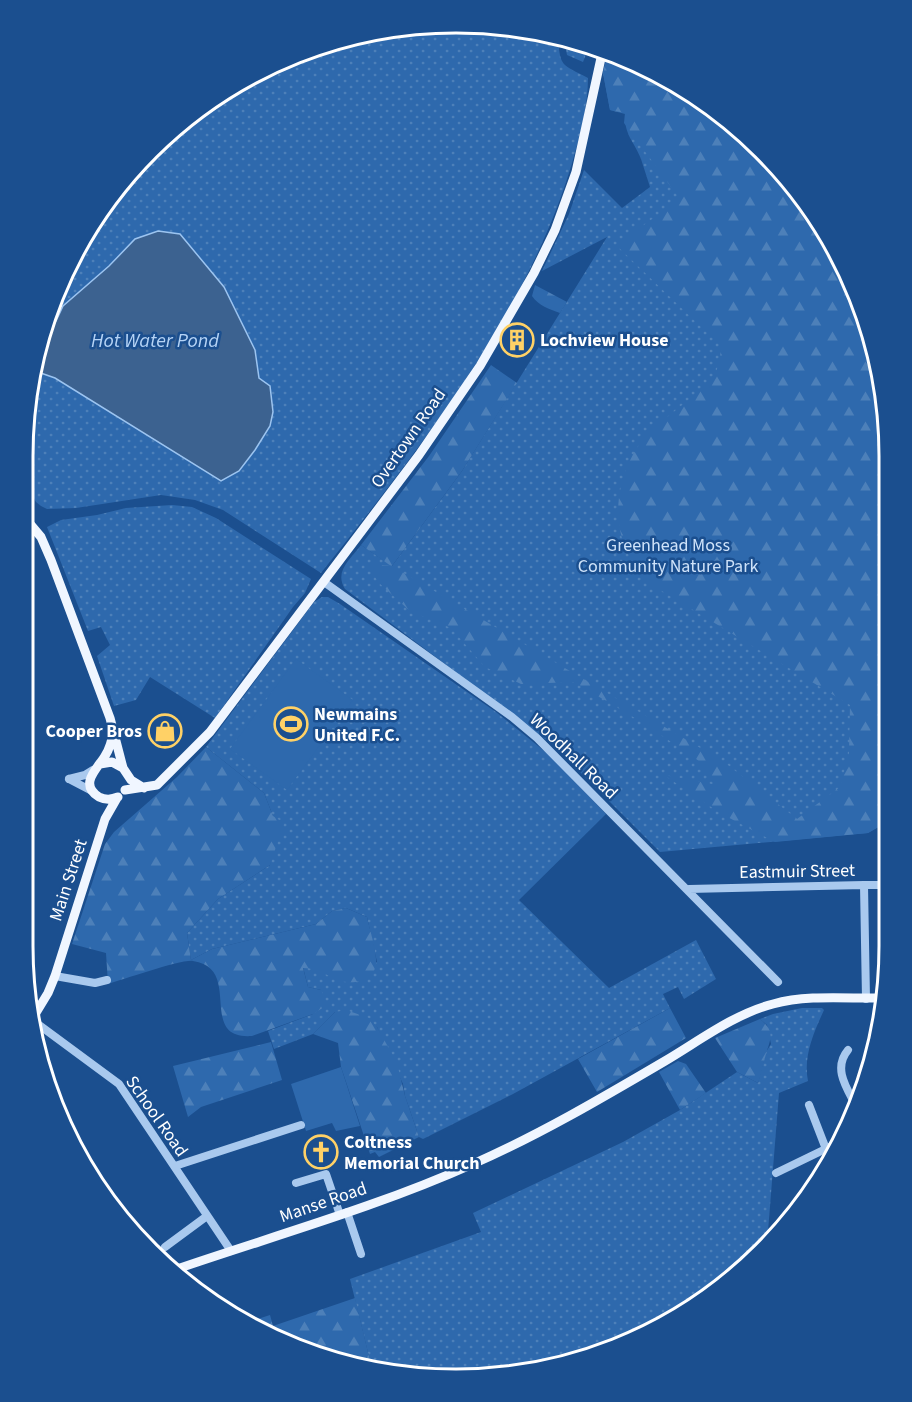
<svg xmlns="http://www.w3.org/2000/svg" width="912" height="1402" viewBox="0 0 912 1402" font-family="'Source Sans 3',sans-serif">
<defs>
<pattern id="grass-dots" width="8" height="8" patternUnits="userSpaceOnUse" patternTransform="scale(1.5)"><rect width="8" height="8" fill="#2e69ad"/><path d="M2 2h.1M6 6h.1" fill="none" stroke="#4d80b9" stroke-width="1.8" stroke-linecap="round"/></pattern>
<pattern id="forest-firs" width="22" height="20" patternUnits="userSpaceOnUse" patternTransform="scale(1.5)"><rect width="22" height="20" fill="#2e69ad"/><path d="M5 1l3.5 6h-7zM16 11l3.5 6h-7z" fill="#4d80b9"/></pattern>
</defs>
<rect width="100%" height="100%" fill="#1b4f8f"/>
<!-- grass -->
<path fill="url(#grass-dots)" d="M428,23L513,26L558,37C560,68 562,64 588,78C588,106 580,136 572,163C528,313 417,452 321,573L223,510L195,500L161,495L76,508L47,509L41,506L36,502L26,483V399L67,265L130,170L192,112L265,67L344,37Z
M564,38L590,44L583,62L567,55Z
M608,51L673,81L742,130L800,192L845,265L875,344L889,428L887,822L868,833L660,852L553,745L345,589C334,571 350,560 361,545L392,566L462,471L607,237L542,271L569,214L584,170L622,208L650,187C647,178 644,168 641,159C634,141 624,135 625,114L610,110L603,73Z
M172,505L192,507L216,518L311,579L305,593L293,607L215,718L150,677L136,700L114,706L97,656L110,645L101,627L88,631L47,527L61,520L97,515L126,508Z
M322,597H328L340,604L496,712L548,754L606,814L519,900L609,988L696,940L716,979L684,999L678,987L663,994L670,1008L513,1094L423,1139L419,1137L405,1096L403,1084L377,1027L335,1012L313,1034L274,1049L268,1031L313,1014L321,990L308,987L303,967L319,969L340,980L377,962L367,917L346,908L332,911L316,924L212,949L191,960L187,933L218,899L270,865L273,816L264,793L206,747L314,602Z
M802,1008H822L824,1010C814,1032 803,1056 808,1081L779,1093L767,1244L672,1322L541,1371L427,1379L371,1365L350,1279L481,1232L473,1213L623,1142L680,1110L737,1072L758,1083L766,1052L771,1044L767,1025L760,1019L773,1014Z"/>
<!-- forest -->
<path fill="url(#forest-firs)" d="M608,51L673,81L742,130L800,192L845,265L875,344L889,428L887,822L868,833L775,842L720,813L664,775L717,785L699,761L645,724L574,682L521,684L485,667L451,628L410,611L379,583L366,563L391,566L361,545L429,456L491,365L517,383L462,471L392,566L724,762L797,819L840,787L849,753L850,705L647,582C641,574 635,567 631,559C608,521 618,467 647,435C662,418 710,388 717,369C719,362 720,354 722,347L616,245L680,199L624,123L625,113L610,110L603,73Z
M535,285L567,302L560,313C549,309 539,306 532,296Z
M206,747L264,793L273,816L284,823L270,865L218,899L187,933L191,960L212,949L316,924L332,911L346,908L367,917C370,931 375,945 376,959C378,980 354,986 338,980C322,974 323,969 303,968L308,987L321,990L325,998L324,1007L313,1014L252,1036C196,1040 244,968 193,961C182,959 122,980 108,984L106,953L72,944L105,844L114,832L177,777Z
M670,1008L686,1038L597,1092L578,1059Z
M346,1010L369,1018L377,1027L397,1063L405,1096L419,1137L379,1157L375,1152L370,1154L341,1067L338,1043L313,1034L335,1012Z
M760,1019C775,1031 771,1038 766,1054C763,1064 762,1073 758,1083L737,1072L715,1038Z
M271,1042L282,1080L201,1107L188,1117L173,1066Z
M678,1061L686,1064L706,1093L680,1110L659,1072Z
M355,1298L371,1365L290,1347L249,1322L270,1315L273,1326Z"/>
<!-- garden -->
<path fill="#2e69ad" d="M296,659L353,700L287,790L230,749Z
M341,1067L360,1126L336,1131L332,1123L306,1131L291,1084Z"/>
<!-- water -->
<path fill="#3c6290" stroke="#9cc4f0" stroke-width="1.5" d="M158,231L180,234L224,287L255,350L259,378L270,386L273,412L270,426L255,450L239,471L221,481L55,378L35,371L48,326L56,321L63,306L109,266L135,239Z"/>
<g fill="none" stroke-linecap="round" stroke-linejoin="round">
<!-- minor -->
<path stroke="#a9c9ee" stroke-width="8" d="M324,582L512,717L537,738L778,982
M69,779L92,791
M69,779L85,775L93,770
M886,848H887
M864,885H886
M689,889L864,885L866,999
M55,976L95,983L107,980
M35,1022L119,1084L231,1251
M848,1050C833,1068 846,1087 855,1104
M809,1105L826,1149
M175,1166L301,1125
M776,1173L842,1141
M296,1183L326,1174L340,1215
M347,1212L361,1254
M165,1247L207,1216"/>
<!-- major -->
<path stroke="#f0f6ff" stroke-width="9" d="M25,518L41,537L51,560L110,718L123,768L131,780L144,788
M113,732C112,741 110,748 105,756C98,768 78,784 99,797C105,800 111,800 118,797
M100,764L112,762L123,768
M125,790L157,785L210,732L419,455L480,366L534,273L555,230L576,172L603,49
M34,1016L48,993L55,976L105,819L117,798
M174,1270C273,1236 377,1207 473,1164C539,1135 602,1098 665,1061C699,1041 734,1014 773,1004C809,994 849,999 886,998"/>
</g>
<!-- icons -->
<defs>
<g id="building-ring" transform="scale(1.725)"><circle r="9.5" fill="#1b4f8f" stroke="#ffd166" stroke-width="1.5"/><path d="M-4-6H4V6H1V3H-1V6H-4ZM-2.5-4.3h1.7v1.8h-1.7ZM.8-4.3h1.7v1.8H.8ZM-2.5-1h1.7V.8h-1.7ZM.8-1h1.7V.8H.8Z" fill="#ffd166"/></g>
<g id="stadium-ring" transform="scale(1.725)"><circle r="9.5" fill="#1b4f8f" stroke="#ffd166" stroke-width="1.5"/><path d="M0-5a6.5 5 0 1 0 0 10a6.5 5 0 1 0 0-10ZM-3.5-1.8h7v3.6h-7Z" fill="#ffd166"/></g>
<g id="shop-ring" transform="scale(1.725)"><circle r="9.5" fill="#1b4f8f" stroke="#ffd166" stroke-width="1.5"/><path d="M-5-2.5h2.3a2.7 3.5 0 0 1 5.4 0H5L5.5 6h-11ZM-1.5-2.5h3a1.5 2.3 0 0 0-3 0Z" fill="#ffd166"/></g>
<g id="church-ring" transform="scale(1.725)"><circle r="9.5" fill="#1b4f8f" stroke="#ffd166" stroke-width="1.5"/><path d="M-1.2-6h2.4v3.5h3.3v2.4h-3.3V6h-2.4V-.1h-3.3v-2.4h3.3Z" fill="#ffd166"/></g>
</defs>
<g fill-rule="evenodd">
<use href="#building-ring" x="517" y="340"/>
<use href="#stadium-ring" x="291" y="724"/>
<use href="#shop-ring" x="165" y="731"/>
<use href="#church-ring" x="321" y="1152"/>
</g>
<g text-anchor="middle" stroke-width="5" stroke-linejoin="round" paint-order="stroke">
<!-- poi labels -->
<g font-size="18" font-weight="bold" fill="#fff" stroke="#1b4f8f" text-anchor="start">
<text x="540" y="346">Lochview House</text>
<text x="314" y="720">Newmains<tspan x="314" dy="21">United F.C.</tspan></text>
<text x="142" y="737" text-anchor="end">Cooper Bros</text>
<text x="344" y="1148">Coltness<tspan x="344" dy="21">Memorial Church</tspan></text>
</g>
<!-- street labels -->
<g font-size="18" fill="#fff" stroke="#1b4f8f">
<text transform="translate(408 438) rotate(-55)" y="6">Overtown Road</text>
<text transform="translate(574 756) rotate(44)" y="6">Woodhall Road</text>
<text transform="translate(797 871) rotate(-1)" y="6">Eastmuir Street</text>
<text transform="translate(68 880) rotate(-72)" y="6">Main Street</text>
<text transform="translate(157 1116) rotate(55)" y="6">School Road</text>
<text transform="translate(323 1202) rotate(-19)" y="6">Manse Road</text>
</g>
<!-- park labels -->
<g font-size="18" fill="#cfe3fa" stroke="#1b4f8f">
<text x="668" y="551">Greenhead Moss<tspan x="668" dy="21">Community Nature Park</tspan></text>
</g>
<!-- water labels -->
<g font-size="20" font-style="italic" fill="#b5d3f5" stroke="#1b4f8f">
<text x="155" y="347">Hot Water Pond</text>
</g>
</g>
<!-- crop -->
<path d="M0 0H912V1402H0ZM456 33H456A423 423 0 0 1 879 456V946A423 423 0 0 1 456 1369H456A423 423 0 0 1 33 946V456A423 423 0 0 1 456 33Z" fill="#1b4f8f" fill-rule="evenodd"/>
<path fill="none" stroke="#fff" stroke-width="3" d="M456 33H456A423 423 0 0 1 879 456V946A423 423 0 0 1 456 1369H456A423 423 0 0 1 33 946V456A423 423 0 0 1 456 33Z"/>
</svg>
